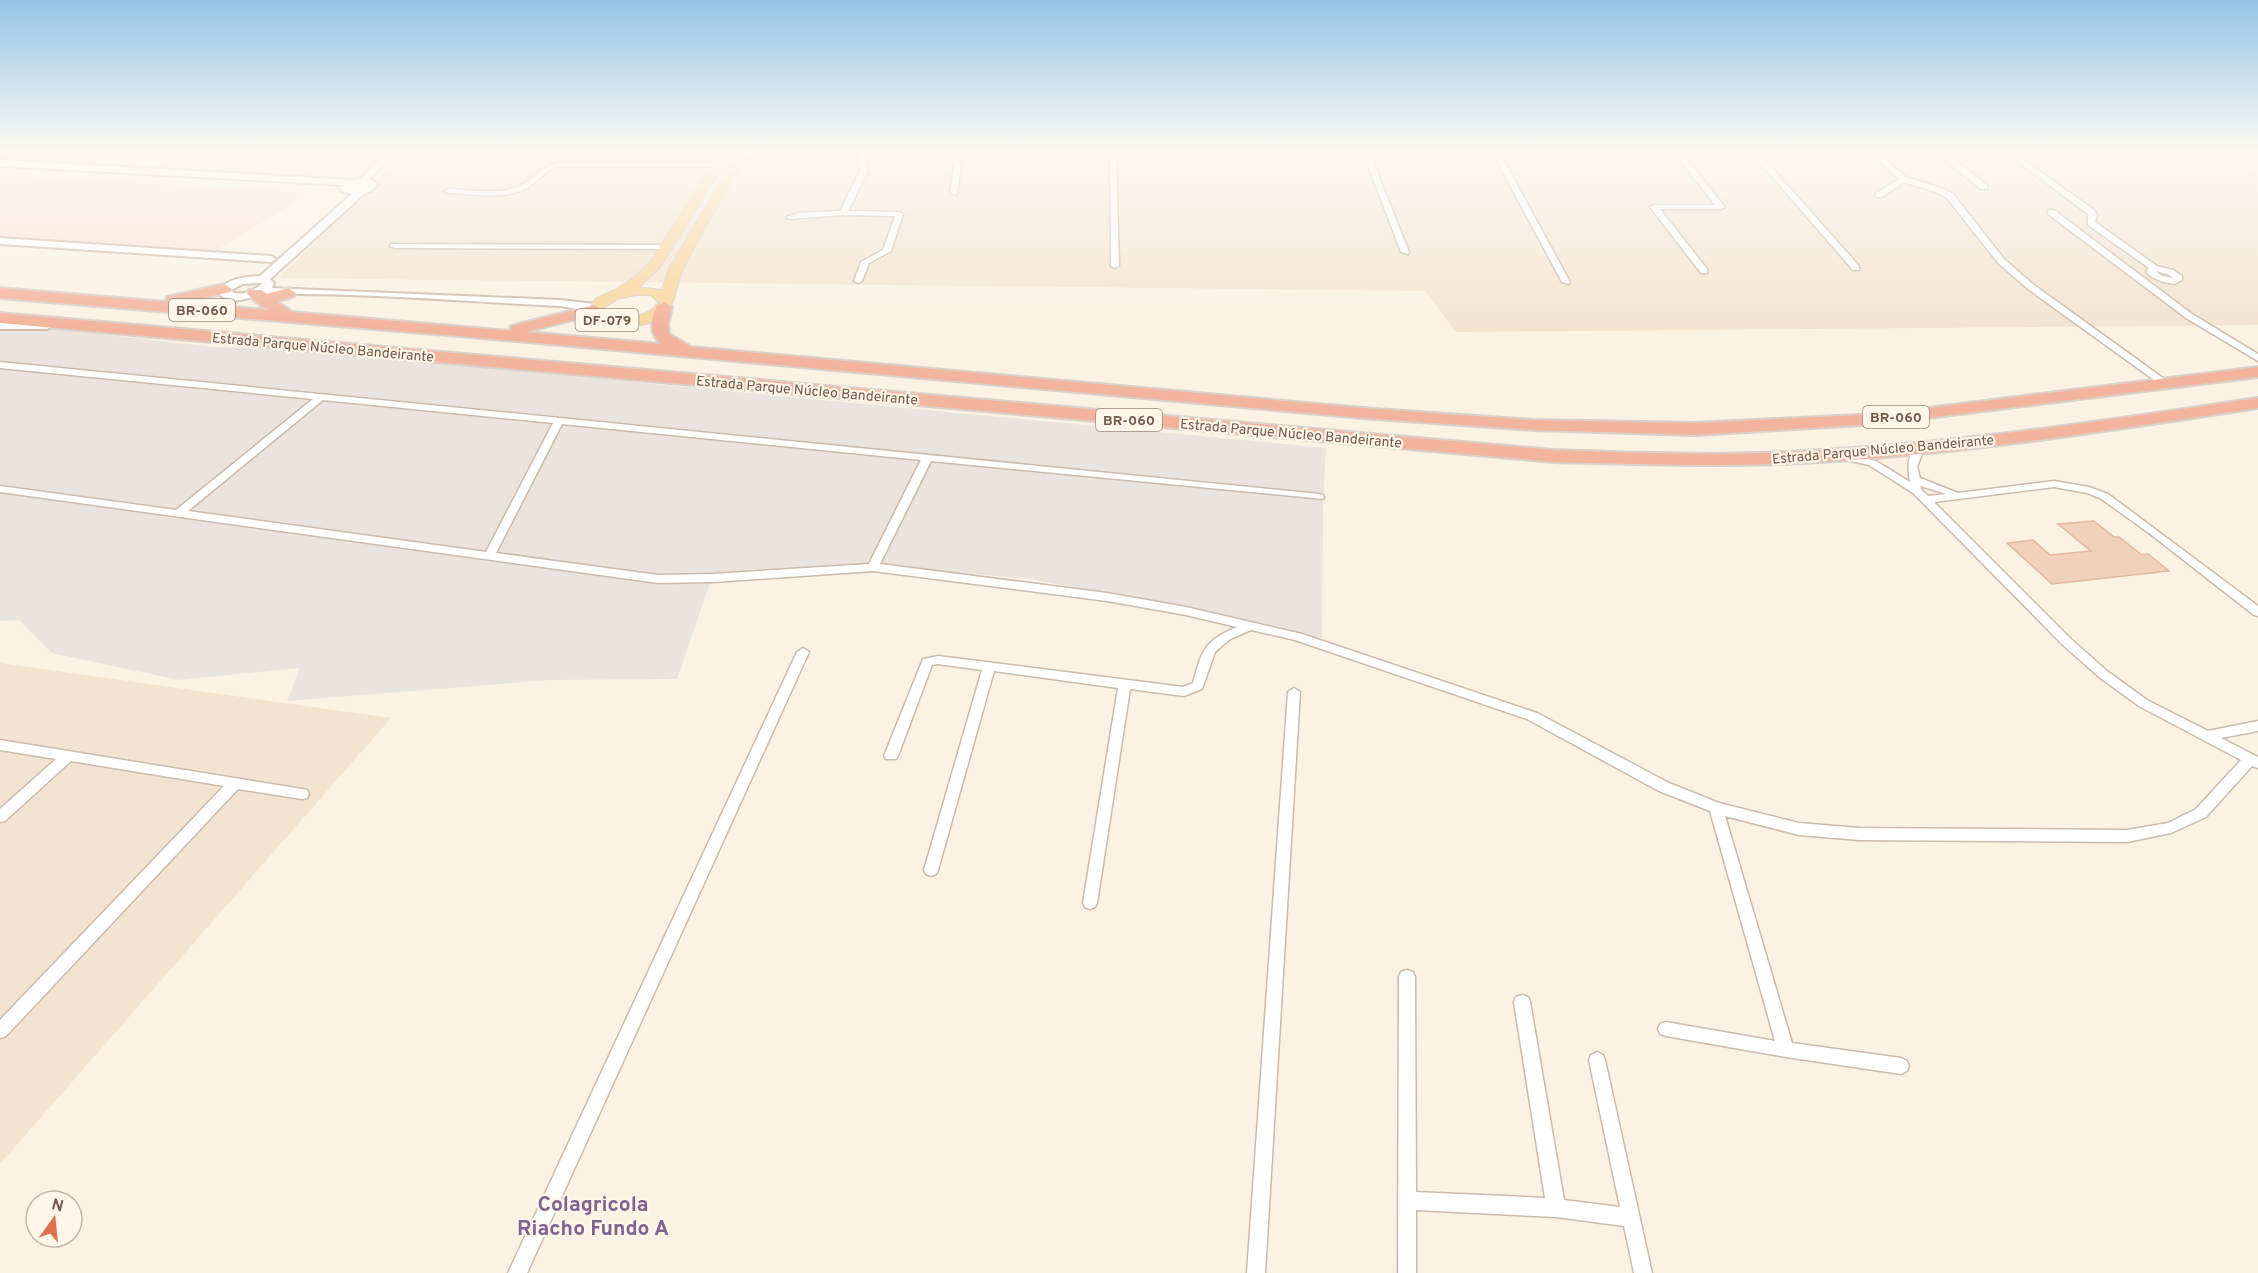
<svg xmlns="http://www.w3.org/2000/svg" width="2258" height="1273" viewBox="0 0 2258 1273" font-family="Overpass,sans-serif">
<rect width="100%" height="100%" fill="#fbf2e3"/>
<!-- residential -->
<path fill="#f3e4d2" d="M1,150H397L361,182L103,165Z
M409,150H2217L2258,175V325L1456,332L1425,291L278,278Z
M0,663L391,718L0,1164Z"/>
<!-- commercial -->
<path fill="#fbe3d7" d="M0,175L310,193L217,250L0,238Z"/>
<!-- industrial -->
<path fill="#ebe4de" d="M0,323L214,347L287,349L1326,448L1323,501L1322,638L1191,609L1030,579L874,565L713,574L677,679L549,680L287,701L300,668L179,680L52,653L19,620L0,621Z"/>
<!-- building -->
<path fill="#f0d1bc" stroke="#e2b89d" stroke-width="1.5" d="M2094,521L2114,537H2119L2142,555L2148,554L2169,571L2052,584L2007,543L2033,540L2050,555L2091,551L2058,524Z"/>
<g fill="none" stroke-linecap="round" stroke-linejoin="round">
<!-- street casing -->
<g stroke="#ccbaaa" stroke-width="3">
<path id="street" d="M8,150H19L0,157V153Z
M390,150H397L366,183H360V179Z
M857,150H863L868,171L848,211L899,212L903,214L891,251L869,263L862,281L858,283L854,281L861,262L883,250L895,216L843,215L790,219L786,217L799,213L840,211L860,171Z
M930,150C943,150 952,154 961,164L957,195L950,193L954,165L948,158Z
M1110,150H1116L1119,266L1115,268L1111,266Z
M1357,150H1365L1370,154L1409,252L1408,254L1401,252L1364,155Z
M1491,150H1498L1570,282L1569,284L1562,282Z
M1672,150H1679L1725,207L1721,209H1660L1707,269V273H1701L1650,207L1654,205H1715Z
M1749,150H1756L1859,266V270H1853Z
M1867,150H1874L1906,177L1944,189L1953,194L2004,259L2034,285L2167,381V385H2161L2028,289L1998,263L1947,198L1938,193L1904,182L1882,197H1876V193L1899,179Z
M1933,150H1941L1987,185V189H1981Z
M2002,150H2010L2094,210L2097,215L2095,222L2157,266L2173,270L2182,276V280L2174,284C2163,282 2154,280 2146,272L2149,268L2088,225V214ZM2156,271L2167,274L2174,278L2162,276Z
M555,163H718L721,165L718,167H556C543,172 536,184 525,189C502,200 472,194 448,193L444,191L448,189C470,189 499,196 519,186C533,180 540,167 555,163Z
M2048,210H2054L2192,314L2258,354V361L2186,318L2048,214Z
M391,244L667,245L671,247L667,249L394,248L390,246Z
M0,362L1319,494L1323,495L1324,497L1323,499L931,461L880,564L1107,593L1186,607L1302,634L1537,713L1669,783L1719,803L1799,823L1859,828L2127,830L2168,823L2196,809L2241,760L2139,706L2099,677L2063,645L1913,493L1869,465L1841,459L1840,457L1845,454L1876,461L1910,482C1908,471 1906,452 1919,445L1924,448L1917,467L1920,478L1958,493L2054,481L2089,487L2108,494L2258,606V616L2254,615L2149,533L2100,498L2087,493L2054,487L1934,502L2071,639L2107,671L2147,700L2208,731L2258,721V731L2221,738L2258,757V768L2252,766L2206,817L2171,833L2127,842L1859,840L1799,835L1725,816L1792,1043L1901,1058L1907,1061L1909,1066L1907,1071L1901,1074L1786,1057L1666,1036L1660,1034L1658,1029L1660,1024L1666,1022L1775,1041L1710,811L1659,791L1527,719L1295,640L1251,630L1230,639L1215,652L1202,689L1184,696L1130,689L1097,903L1095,907L1090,909L1085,907L1083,903L1118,688L994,671L938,870L936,874L931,876L926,874L924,870L982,670L938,664L932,665L898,756L896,759H886L884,756L923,659L938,656L1183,687L1193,683C1202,650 1204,641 1237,627L1186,615L1107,601L873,571L713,582L658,583L0,492V486L176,510L313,399L0,368ZM323,400L553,423L486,552L188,511ZM562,424L921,460L869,564L713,574L658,575L496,553ZM1921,486L1946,494L1928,496L1920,488Z
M803,648L809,652L527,1273H508L797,652Z
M1294,688L1300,692L1265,1273H1247L1288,692Z
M0,740L302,789L307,790L309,794L307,798L302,799L238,789L6,1036L0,1038V1020L224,786L71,761L5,821L0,822V809L56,759L0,750Z
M1407,970L1413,972L1415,977L1416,1192L1545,1198L1514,1002L1516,997L1522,995L1528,997L1530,1002L1564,1200L1620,1207L1589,1060L1591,1055L1597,1052L1603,1055L1605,1060L1652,1273H1634L1624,1226L1556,1217L1416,1210V1273H1398L1399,977L1401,972Z"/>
</g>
<!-- secondary casing -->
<g stroke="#d1bcab" stroke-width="4">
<path id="secondary" d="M752,150H771L743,158L738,155Z
M0,160L353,180L368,178L378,184L371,191L365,193L270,279L274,283L272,288L560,300L595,304L601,308L595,312L560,306C472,302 384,294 296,294C285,294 274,293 264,294C247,297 231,308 217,292C228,278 243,277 260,276L352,194L341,191L340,189L343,185L0,166ZM261,283L262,284C253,291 241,297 230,291L242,284Z
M0,238L271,256L276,259L271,262L0,244Z
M0,321H47L53,325L47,329H0Z"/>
</g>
<!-- primary casing -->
<g stroke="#d8d1cc" stroke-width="2">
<path id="primary" d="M722,150H733L660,267L639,287L662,290L669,269L739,150H750C728,189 704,227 684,267C676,282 677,302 665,313C647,331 612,328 591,317L587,310L597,298L615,290L635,277L650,262ZM636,295H651L659,303C646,319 617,323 601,310L617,299Z"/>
</g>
<!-- highway casing -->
<g stroke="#d8d1cc" stroke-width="4">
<path id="highway" d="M224,284L232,289L230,292L180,303L269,310C261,306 253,301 247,293L249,290H261L267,294L288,288L296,293L294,296L277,302L292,312L510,331L511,326L594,305L602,310L600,313L525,332L661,344C649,333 651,322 656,307L664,302L672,307L668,324L669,334L691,347L1362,408L1533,420L1695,423L1880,414L2258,367V377L1880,424L1695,435L1533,430L1362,418L471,337L0,298V288L166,302L167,297Z
M0,313L1554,450C1637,453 1720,456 1803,451C1956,444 2107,420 2258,398V408C2107,431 1956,455 1803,463C1720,467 1637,464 1554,462L0,323Z"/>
</g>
<!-- street -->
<use href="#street" fill="#fff" fill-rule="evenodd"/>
<!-- secondary -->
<use href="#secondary" fill="#fff" fill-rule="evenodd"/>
<!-- primary -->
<use href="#primary" fill="#f8d79e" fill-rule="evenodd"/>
<!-- highway -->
<use href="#highway" fill="#f3b49c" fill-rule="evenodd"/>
</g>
<!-- sky -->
<linearGradient id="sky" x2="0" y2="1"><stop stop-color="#95c4e6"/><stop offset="0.46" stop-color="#fdf9f2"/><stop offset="1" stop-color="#fdf9f2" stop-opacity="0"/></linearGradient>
<rect width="2258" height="328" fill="url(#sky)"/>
<g text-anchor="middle" stroke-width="4.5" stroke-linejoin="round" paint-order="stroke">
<!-- shield labels -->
<g fill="#fef6e9" stroke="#9c887a" stroke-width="1.5">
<rect x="169" y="299" width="66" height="22" rx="4.5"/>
<rect x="575.5" y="309" width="63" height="22" rx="4.5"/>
<rect x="1863" y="406" width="66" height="22" rx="4.5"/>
<rect x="1096" y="409" width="66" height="22" rx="4.5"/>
</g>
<g font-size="14" font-weight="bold" fill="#72594a">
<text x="202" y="315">BR-060</text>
<text x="607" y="325">DF-079</text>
<text x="1896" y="422">BR-060</text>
<text x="1129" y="425">BR-060</text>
</g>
<!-- far-street labels -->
<g font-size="14" fill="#72594a" stroke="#fef6e9">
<text transform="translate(323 347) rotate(5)" y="5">Estrada Parque Núcleo Bandeirante</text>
<text transform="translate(807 390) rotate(5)" y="5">Estrada Parque Núcleo Bandeirante</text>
<text transform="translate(1291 433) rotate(5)" y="5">Estrada Parque Núcleo Bandeirante</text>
<text transform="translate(1883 449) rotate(-5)" y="5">Estrada Parque Núcleo Bandeirante</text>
</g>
<!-- near-quarter labels -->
<g font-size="21" font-weight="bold" fill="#80628f" stroke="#fef6e9">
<text x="593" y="1211">Colagricola<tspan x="593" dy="24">Riacho Fundo A</tspan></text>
</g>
</g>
<!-- north arrow -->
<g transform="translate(54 1219) rotate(15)"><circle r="28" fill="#fef6e9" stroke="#c6b7a9" stroke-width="1.5"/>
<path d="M0-4.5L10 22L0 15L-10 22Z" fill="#e16f4d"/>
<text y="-9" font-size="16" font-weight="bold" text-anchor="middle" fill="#72594a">N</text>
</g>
</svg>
